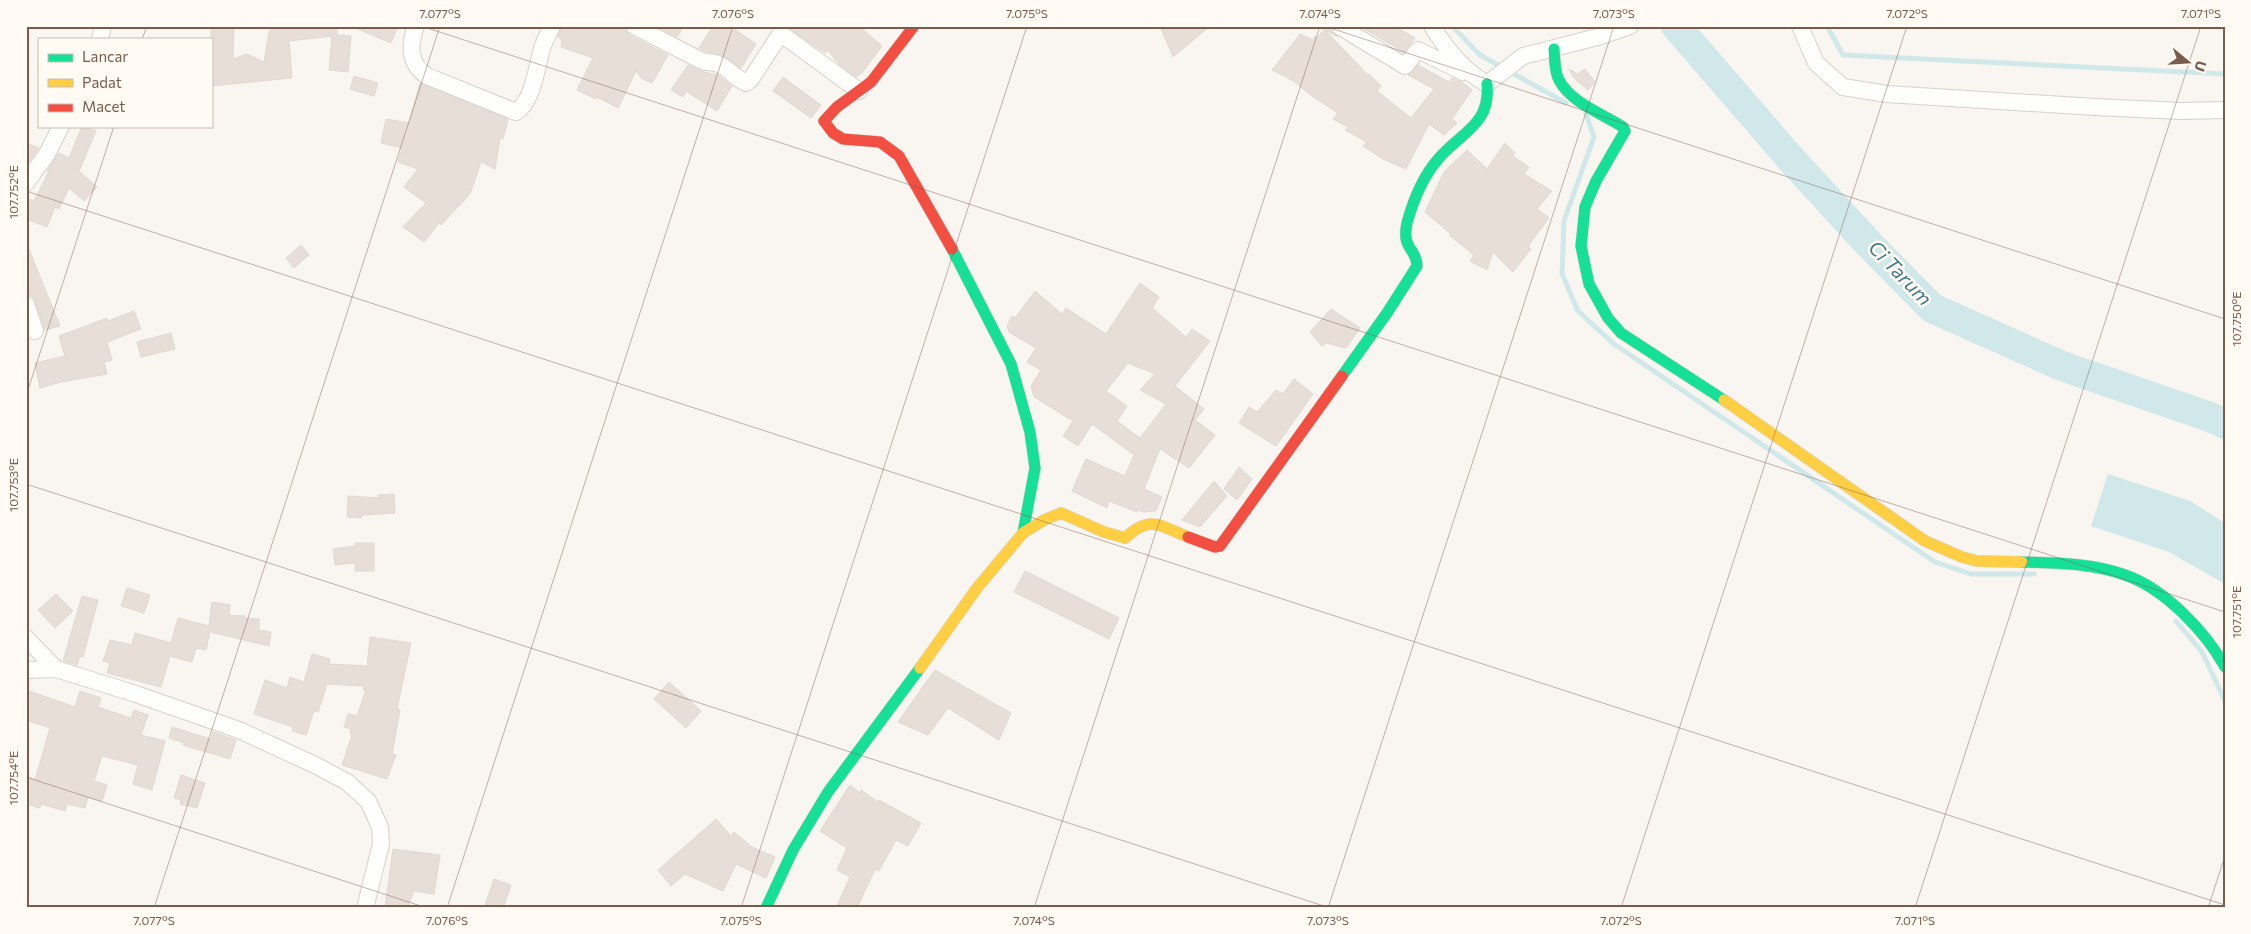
<svg xmlns="http://www.w3.org/2000/svg" width="2251" height="934" viewBox="0 0 2251 934" font-family="Commissioner,sans-serif">
<rect width="100%" height="100%" fill="#f9f5f0"/>
<!-- water -->
<path fill="#d0e8ea" d="M2108,474L2190,501L2225,523V584L2169,552L2091,526Z"/>
<g fill="none" stroke-linecap="round" stroke-linejoin="round">
<!-- stream -->
<path stroke="#d0e8ea" stroke-width="5" d="M1452,26L1480,55L1566,103
M1827,26L1843,55L2225,74
M1586,114L1594,137L1564,221L1562,274L1578,311L1614,344L1935,562L1971,574H2034
M2176,621L2202,652L2225,701"/>
<!-- river -->
<path stroke="#d0e8ea" stroke-width="30" d="M1676,26L1790,158L1868,243L1932,308L2062,366L2210,417L2225,424"/>
</g>
<!-- building -->
<path fill="#e6ded7" stroke="#e2d8d2" fill-rule="evenodd" d="M211,26H234L233,59L247,54L264,62L270,26H337V35L351,36L348,72L329,70L332,36L289,41L292,78L211,86Z
M351,26H398L391,43Z
M562,26H624L629,35L668,55L652,83L642,79L636,71L618,108L597,97L596,99L577,90L593,58L561,47L562,40L558,37Z
M656,26H684L677,37Z
M713,26H730L756,44L741,68L722,55L707,52L699,48Z
M785,26H859L882,46L862,73L856,77L839,64L827,50L825,53Z
M1160,26H1210L1173,57Z
M1318,26H1329L1331,31L1338,37L1325,30L1368,75L1369,74L1381,86L1377,91L1411,118L1434,89L1408,75L1418,65L1449,82L1452,78L1462,82L1472,90L1452,119L1457,123L1444,135L1429,124L1406,169L1383,159L1363,146L1367,142L1345,130L1348,127L1333,119L1338,113L1312,96L1292,80L1272,70L1300,34L1313,40L1315,36L1317,38L1324,30Z
M1359,26H1394L1415,38L1404,52Z
M688,65L700,71L717,75L732,86L717,111L686,91L683,97L671,90Z
M1569,69L1578,74L1585,69L1595,82L1588,90L1574,78Z
M354,76L378,83L374,96L350,89Z
M783,77L821,105L811,118L773,91Z
M420,83L508,119L503,139L500,138L495,169L481,162L470,194L441,225L439,223L424,242L403,227L426,203L404,187L418,169L398,162L402,148L381,143L386,119L409,123Z
M82,126L96,131L79,171L97,187L84,201L69,188L59,209L55,207L47,227L26,219V198L34,201L49,171H47L59,153L69,158Z
M26,143L39,148L29,162L26,161Z
M1505,143L1515,153L1513,156L1529,167L1524,174L1552,191L1537,209L1549,218L1528,246L1531,249L1513,272L1493,252L1487,270L1470,261L1474,255L1449,235L1451,234L1425,212L1444,172L1467,150L1487,169Z
M26,242L60,326L45,330L35,300L32,296L26,294Z
M301,245L309,255L294,268L286,258Z
M1140,283L1159,297L1152,308L1186,337L1192,329L1210,341L1175,386L1204,409L1195,420L1215,435L1189,468L1160,449L1144,489L1162,497L1156,511L1143,512L1138,510L1137,512L1109,501L1107,508L1072,491L1086,459L1125,476L1134,455L1092,424L1078,446L1063,436L1073,421L1034,397L1031,386L1041,370L1027,362L1036,348L1009,332L1007,326L1012,316L1015,318L1035,291L1062,314L1066,308L1106,334ZM1128,363L1155,374L1140,390L1166,404L1140,438L1117,421L1127,406L1106,391Z
M1331,309L1360,328L1346,348L1326,343L1322,346L1310,332Z
M134,311L141,329L107,342L112,360L104,362L107,374L61,382L40,388L35,363L65,356L59,336L107,318L108,321Z
M171,333L175,349L141,357L137,342Z
M1294,379L1313,394L1276,446L1239,423L1249,407L1257,412L1276,390L1283,394Z
M1239,467L1252,479L1237,500L1224,489Z
M1214,481L1227,496L1200,527L1182,520Z
M394,494L395,513L362,515L361,518L347,517L348,496L379,498L378,495Z
M355,543H374V571H355V563L335,565L333,549L355,546Z
M1025,571L1119,618L1109,639L1014,592Z
M127,588L150,595L144,613L121,606Z
M56,594L73,611L55,628L38,610Z
M82,596L98,600L83,657L80,656L77,665L63,661Z
M212,602L230,605L229,615L245,616V618L259,619V630L271,632L269,646L210,632L206,650L196,648L192,662L170,656L161,687L107,673L110,663L103,661L110,640L132,645L135,633L171,643L178,618L209,626Z
M370,637L411,643L397,709L400,710L392,754L396,755L387,779L342,765L352,735L350,734L351,729L344,727L348,714L357,716L366,690H363L364,686L327,684L318,712L314,711L306,735L292,731L293,727L254,714L265,680L287,688L290,677L304,682L312,654L330,659L329,664L367,666Z
M935,670L1011,713L999,740L948,708L928,735L898,722Z
M669,682L701,711L686,728L654,699Z
M26,690L75,707L80,691L101,698L98,707L131,718L134,710L148,715L141,735L165,741L152,790L133,784L138,765L102,756L94,781L107,785L102,801L88,797L85,808L67,804L65,811L41,804L40,808L26,804V775L35,780L50,728L26,720Z
M172,727L211,739L213,732L236,740L230,759L183,745L184,743L169,738Z
M181,775L205,783L197,808L180,804L181,800L174,798Z
M850,785L860,793L861,790L878,802L879,800L921,823L908,846L896,840L879,871L875,869L857,908H836L850,877L837,870L847,848L820,831Z
M716,819L731,836L734,832L752,847L775,857L766,878L736,864L723,891L685,874L671,886L658,870Z
M393,849L440,855L434,894L414,891L407,908H385Z
M494,879L511,885L503,908H484Z"/>
<g fill="none" stroke-linecap="round" stroke-linejoin="round">
<!-- street casing -->
<g stroke="#d7d1cb" stroke-width="18">
<path id="street" d="M416,26C409,45 408,63 427,76L516,112C533,102 537,66 542,48C545,40 549,33 552,26
M634,26L704,62C726,61 729,75 746,83L751,79L779,36H784L859,91
M1339,26L1405,66L1418,50L1463,72
M1432,26C1446,49 1463,71 1487,84L1523,56L1601,36L1630,26
M1800,26L1816,63L1843,87L1887,94L2095,107L2181,111L2225,110
M100,39L103,26
M26,183L47,154L61,126
M26,304L35,331
M26,638L56,669
M26,670L56,669L133,693L239,730L315,765L347,782L368,801L380,827L381,844L365,908"/>
</g>
<!-- fast casing -->
<g stroke="#d9d2cb" stroke-width="12">
<path id="fast" d="M1554,49C1555,59 1554,71 1559,80C1571,103 1603,114 1623,127L1625,131L1596,181L1585,207L1581,246L1589,284L1608,318L1621,333L1724,400
M952,249L1011,364L1030,432L1035,468L1023,533
M1342,376L1387,313L1417,266C1417,248 1401,250 1407,223C1413,201 1424,175 1439,158C1462,132 1491,124 1487,84
M2022,562C2056,563 2092,563 2125,575C2164,588 2206,632 2225,667
M766,908L793,850L828,792L920,668"/>
</g>
<!-- slow casing -->
<g stroke="#d9d2cb" stroke-width="12">
<path id="slow" d="M1724,400L1925,541L1962,557L1977,561L2022,562
M920,668L977,588L1023,533L1044,520L1061,513L1104,532L1125,538C1151,514 1159,526 1188,537"/>
</g>
<!-- jam casing -->
<g stroke="#d9d2cb" stroke-width="12">
<path id="jam" d="M914,26L871,82L837,107L824,121L833,133L843,139L880,142L899,156L952,249
M1188,537L1215,547L1220,546L1342,376"/>
</g>
<!-- street -->
<use href="#street" stroke="#fefefd" stroke-width="16"/>
<!-- fast -->
<use href="#fast" stroke="#16e098" stroke-width="11"/>
<!-- slow -->
<use href="#slow" stroke="#ffcf43" stroke-width="11"/>
<!-- jam -->
<use href="#jam" stroke="#f24e42" stroke-width="11"/>
</g>
<!-- ticks -->
<path fill="none" stroke="#7a5c4d" stroke-width="1" stroke-opacity="0.45" d="M421,26L2225,612M1324,26L2225,319M142,39L147,26M26,191L2225,905M26,396L114,126M26,484L1330,908M26,777L427,908M154,908L440,26M447,908L733,26M741,908L1027,26M1034,908L1320,26M1328,908L1614,26M1621,908L1907,26M1915,908L2201,26M2208,908L2225,856"/>
<g text-anchor="middle" stroke-width="5" stroke-linejoin="round" paint-order="stroke">
<!-- water labels -->
<g font-size="20" font-style="italic" fill="#437c86" stroke="#fffaf3">
<text transform="translate(1900 273) rotate(46)" y="7">Ci Tarum</text>
</g>
</g>
<!-- border -->
<rect width="2251" height="934" fill="none" stroke="#fffaf3" stroke-width="55"/>
<!-- legend -->
<rect x="38" y="38" width="175" height="90" fill="#fffaf3" stroke="#cabbb1"/>
<rect x="48" y="54" width="25" height="8" fill="#16e098" stroke="#cabbb1"/>
<text x="82" y="62" font-size="15" fill="#7a5c4d">Lancar</text>
<rect x="48" y="79" width="25" height="8" fill="#ffcf43" stroke="#cabbb1"/>
<text x="82" y="88" font-size="15" fill="#7a5c4d">Padat</text>
<rect x="48" y="104" width="25" height="8" fill="#f24e42" stroke="#cabbb1"/>
<text x="82" y="112" font-size="15" fill="#7a5c4d">Macet</text>
<!-- north arrow -->
<g transform="translate(2188 62) rotate(108)" stroke="#fffaf3" stroke-width="4" paint-order="stroke">
<path d="M0-4L9 19L0 12L-9 19Z" fill="#7a5c4d"/>
<text y="-8" font-size="14" font-weight="bold" text-anchor="middle" fill="#7a5c4d">U</text>
</g>
<rect x="28" y="28" width="2196" height="878" fill="none" stroke="#7a5c4d" stroke-width="2"/>
<g font-size="12" text-anchor="middle" fill="#7a5c4d">
<text x="440" y="18">7.077°S</text>
<text x="733" y="18">7.076°S</text>
<text x="1027" y="18">7.075°S</text>
<text x="1320" y="18">7.074°S</text>
<text x="1614" y="18">7.073°S</text>
<text x="1907" y="18">7.072°S</text>
<text x="2201" y="18">7.071°S</text>
<text transform="translate(14 192) rotate(-90)" y="4">107.752°E</text>
<text transform="translate(2237 319) rotate(-90)" y="4">107.750°E</text>
<text transform="translate(14 485) rotate(-90)" y="4">107.753°E</text>
<text transform="translate(2237 612) rotate(-90)" y="4">107.751°E</text>
<text transform="translate(14 778) rotate(-90)" y="4">107.754°E</text>
<text x="154" y="925">7.077°S</text>
<text x="447" y="925">7.076°S</text>
<text x="741" y="925">7.075°S</text>
<text x="1034" y="925">7.074°S</text>
<text x="1328" y="925">7.073°S</text>
<text x="1621" y="925">7.072°S</text>
<text x="1915" y="925">7.071°S</text>
</g>
</svg>
